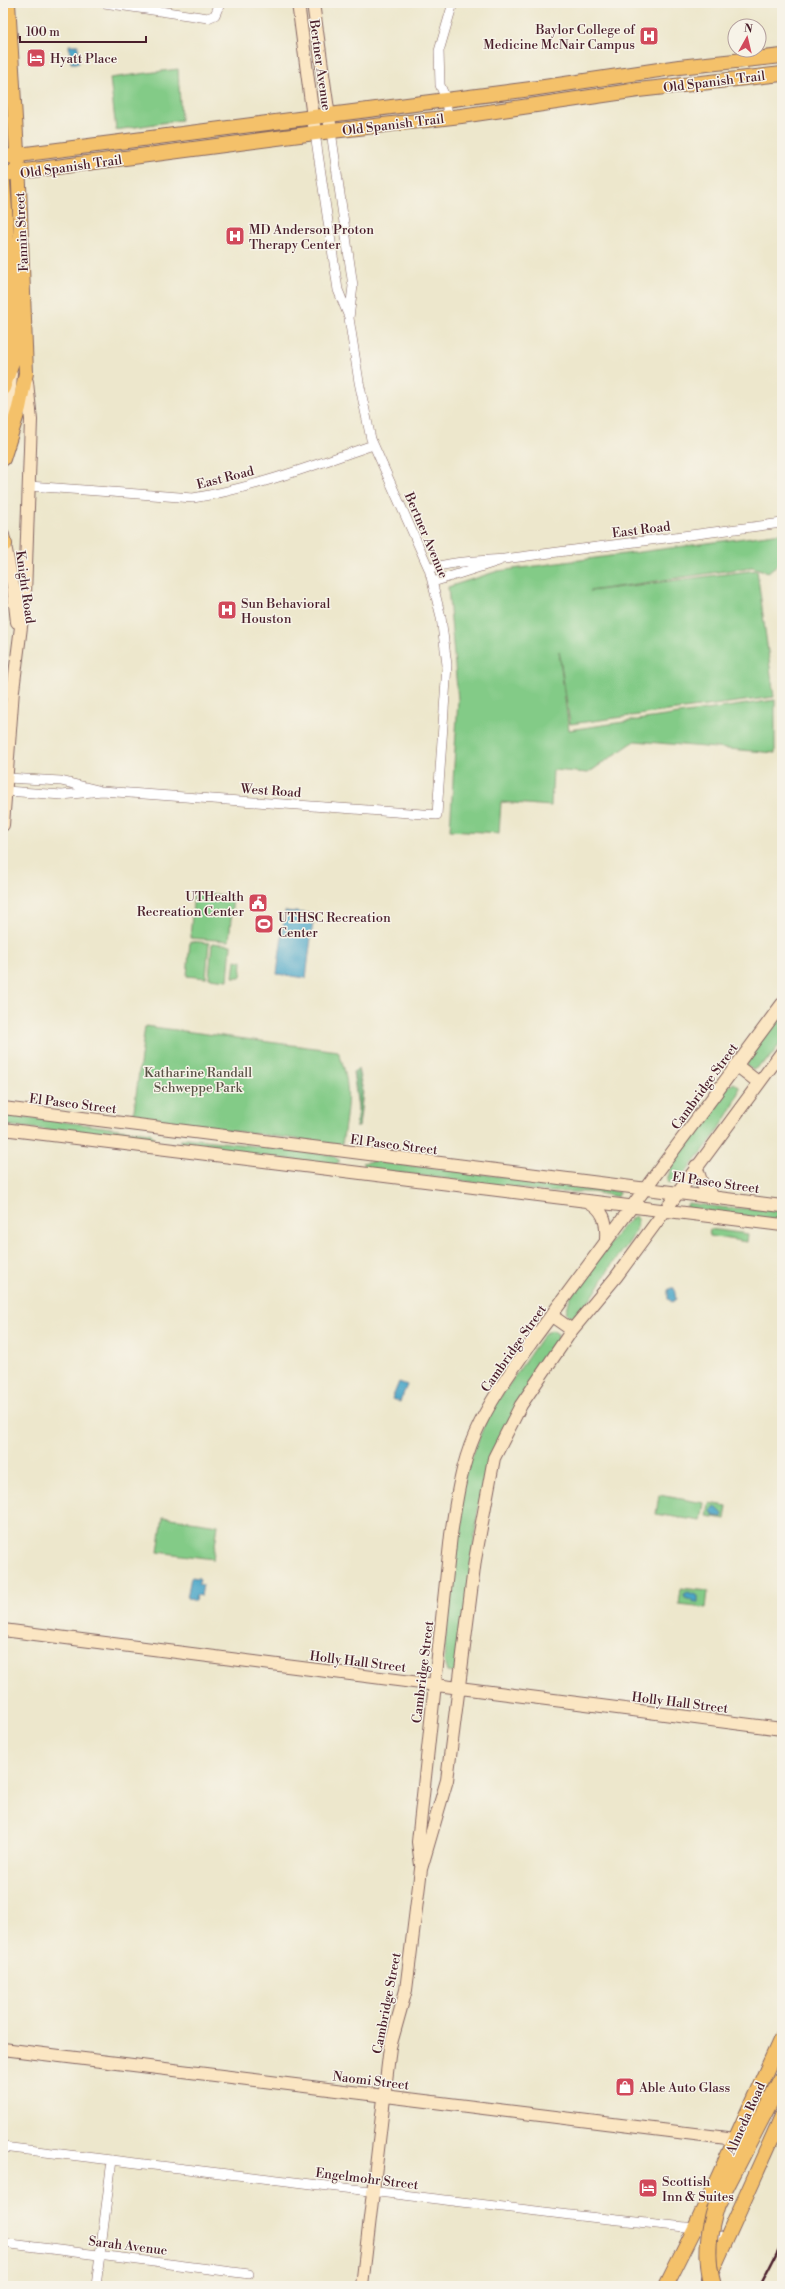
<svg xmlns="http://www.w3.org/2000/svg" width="785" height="2289" viewBox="0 0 785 2289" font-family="'Libre Bodoni',serif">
<rect width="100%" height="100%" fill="#f7f3e8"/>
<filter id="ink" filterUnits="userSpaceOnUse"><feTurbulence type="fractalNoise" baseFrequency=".025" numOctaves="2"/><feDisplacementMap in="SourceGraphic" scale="8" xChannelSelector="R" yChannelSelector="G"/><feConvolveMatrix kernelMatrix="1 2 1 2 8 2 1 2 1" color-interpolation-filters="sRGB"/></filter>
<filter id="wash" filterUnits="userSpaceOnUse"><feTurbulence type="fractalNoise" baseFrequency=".012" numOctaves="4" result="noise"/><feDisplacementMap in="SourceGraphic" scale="16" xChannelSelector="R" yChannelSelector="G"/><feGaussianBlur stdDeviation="0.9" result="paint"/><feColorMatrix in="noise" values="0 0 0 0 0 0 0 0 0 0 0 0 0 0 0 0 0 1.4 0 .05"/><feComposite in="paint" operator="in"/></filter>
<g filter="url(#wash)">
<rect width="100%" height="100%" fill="#ede7cc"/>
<!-- green -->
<path fill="#83cb87" stroke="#667559" d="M178,69L181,120L116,130L110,78Z
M782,533V561L768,572L752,567L590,591L757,570L774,697L570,724L559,651L569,730L775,700V753L635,741L588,773L553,770L551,806L501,802L499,833L450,830L458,700L448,587L498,571Z
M194,892L233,896L229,941L190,938Z
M190,941L209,943L206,978L187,976Z
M212,943L231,945L228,980L209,978Z
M235,960L242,961L241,977H233Z
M782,1008V1041L769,1059L753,1070L747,1066L748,1060Z
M145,1026L338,1051C353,1087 347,1108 342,1145L133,1118Z
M734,1083L739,1087C740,1107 694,1163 680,1178L674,1183L667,1182L671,1167L709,1107L721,1091Z
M3,1114L150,1133L155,1138L147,1141L3,1125Z
M187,1138L332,1155L340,1161L334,1165L189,1147L179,1141Z
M373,1161L598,1188L619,1192L618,1197L593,1192H548L369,1169L362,1163Z
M688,1203L728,1208L771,1209L782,1213V1221L686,1208Z
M635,1216L638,1219C637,1237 621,1252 611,1266C599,1284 591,1306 571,1317L566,1313L570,1298L624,1225Z
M710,1229L748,1234L747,1242L709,1236Z
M552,1330L558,1334V1340L491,1456L478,1510L465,1615L455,1673L447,1672L444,1661L448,1597L465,1475L488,1415L544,1334Z
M659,1495L704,1503L701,1521L656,1514Z
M709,1503L727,1506L725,1519L707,1516Z
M163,1517L218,1525L213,1559L158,1552Z
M681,1588L708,1591L706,1608L679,1605Z"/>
<!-- forest -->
<path fill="#6aaf74" stroke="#5a6750" d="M358,1069L363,1091L359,1127H356L358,1108L353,1072Z"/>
<!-- water -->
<path fill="#49a6c8" stroke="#4a627a" d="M69,45H78L79,63H71Z
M285,911L314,914L306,978L277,974Z
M671,1288H674L676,1299L672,1302L668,1299V1290Z
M399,1382L407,1385L400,1402L392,1399Z
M713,1507L717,1508L723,1514L722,1517L714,1516L711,1511Z
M191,1577L199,1578L200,1581L198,1584L203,1585L201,1596L196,1595L195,1601L187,1598Z
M688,1592L698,1596V1602L693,1603L691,1600L685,1598L684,1594Z"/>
</g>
<g filter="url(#ink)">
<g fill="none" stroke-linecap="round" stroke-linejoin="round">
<!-- street casing -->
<g stroke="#836563" stroke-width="10">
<path id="street" d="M104,3L208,18L215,15L220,3
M448,118L446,99L440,85L439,51L453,3
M315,133L338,290L349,317
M29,486L193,498C255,488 314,465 373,445
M429,569C453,561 478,561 504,559L782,523
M433,582L499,561
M7,778L61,781L98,790
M6,791L62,795L102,791L437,815L447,665L441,617L429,569L371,439L359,382L349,318L353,286L331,131
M3,2147L570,2215L695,2228L728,2239
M3,2243L249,2274
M96,2286L112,2160"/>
</g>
<!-- secondary casing -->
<g stroke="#836563" stroke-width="14">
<path id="secondary" d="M298,3L315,133
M313,3L331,131
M3,422L9,400L11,374
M3,535L13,586L17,622
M3,825L13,690L25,595L31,420L27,382
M736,1065L758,1082
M3,1108L782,1206
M3,1129L782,1225
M696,1166L702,1184L713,1196
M587,1201C604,1209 607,1222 606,1239
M552,1316L572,1330
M3,1630L782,1729
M421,1865L418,1842L451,1535C456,1501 461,1466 475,1434C490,1400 512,1370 533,1340L782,1004
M3,2049L735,2139
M362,2286L390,2047L406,1990L421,1869L447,1780L475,1560L494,1458L521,1405L572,1330L616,1277L782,1052"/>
</g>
<!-- primary casing -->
<g stroke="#836563" stroke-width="16">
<path id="primary" d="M3,157L531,89L679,67L782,56
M3,174L315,133L461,116L638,90L782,74
M3,182L13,326L12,362L3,388
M3,459L19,408L26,373L19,185L8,3
M3,540L5,544
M709,2278L782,2116
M666,2286L695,2228L782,2036"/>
</g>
<!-- highway casing -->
<g stroke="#836563" stroke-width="18">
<path id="highway" d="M717,2204L782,2078"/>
</g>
<!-- street -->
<use href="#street" stroke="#fff" stroke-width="9"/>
<!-- secondary -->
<use href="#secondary" stroke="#fbe6c3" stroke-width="12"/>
<!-- primary -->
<use href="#primary" stroke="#f4c16a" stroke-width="14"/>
<!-- highway -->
<use href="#highway" stroke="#f4c16a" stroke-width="16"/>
<!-- rail -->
<path stroke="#4a1f2b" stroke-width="2.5" d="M760,2286L782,2243"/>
<!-- highway-bridge casing -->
<g stroke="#836563" stroke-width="18" stroke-linecap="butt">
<path id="highway-bridge" d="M713,2286C705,2257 708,2232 717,2204"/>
</g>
<!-- highway-bridge -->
<use href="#highway-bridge" stroke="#f4c16a" stroke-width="16"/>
</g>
</g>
<!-- icons -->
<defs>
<g id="hospital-square" transform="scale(1)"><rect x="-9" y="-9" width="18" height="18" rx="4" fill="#d1495b" stroke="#f7f3e8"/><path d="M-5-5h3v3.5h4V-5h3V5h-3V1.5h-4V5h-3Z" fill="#fff"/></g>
<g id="hotel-square" transform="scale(1)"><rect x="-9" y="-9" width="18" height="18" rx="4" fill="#d1495b" stroke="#f7f3e8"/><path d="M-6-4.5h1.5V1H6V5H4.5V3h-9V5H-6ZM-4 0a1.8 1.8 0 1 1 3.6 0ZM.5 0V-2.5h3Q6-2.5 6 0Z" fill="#fff"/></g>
<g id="civic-square" transform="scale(1)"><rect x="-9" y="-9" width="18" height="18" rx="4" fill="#d1495b" stroke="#f7f3e8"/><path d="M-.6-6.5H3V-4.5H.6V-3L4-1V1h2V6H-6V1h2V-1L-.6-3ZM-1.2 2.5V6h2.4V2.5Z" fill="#fff"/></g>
<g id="stadium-square" transform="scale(1)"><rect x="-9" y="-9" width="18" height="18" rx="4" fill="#d1495b" stroke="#f7f3e8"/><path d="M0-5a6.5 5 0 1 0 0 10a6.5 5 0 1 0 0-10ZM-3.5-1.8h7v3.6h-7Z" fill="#fff"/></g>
<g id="shop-square" transform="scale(1)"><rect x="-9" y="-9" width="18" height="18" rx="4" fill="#d1495b" stroke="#f7f3e8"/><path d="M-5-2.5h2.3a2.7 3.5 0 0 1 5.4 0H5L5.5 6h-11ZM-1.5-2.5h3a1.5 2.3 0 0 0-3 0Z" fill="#fff"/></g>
</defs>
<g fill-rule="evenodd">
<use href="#hospital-square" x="649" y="36"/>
<use href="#hotel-square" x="36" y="58"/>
<use href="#hospital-square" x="235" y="236"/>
<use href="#hospital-square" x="227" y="610"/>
<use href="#civic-square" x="258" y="903"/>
<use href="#stadium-square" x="264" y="924"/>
<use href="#shop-square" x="625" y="2087"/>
<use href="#hotel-square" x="648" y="2188"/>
</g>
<g text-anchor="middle" stroke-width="3" stroke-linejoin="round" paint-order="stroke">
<!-- poi labels -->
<g font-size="13" fill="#4a1f2b" stroke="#f7f3e8" text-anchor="start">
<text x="635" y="34" text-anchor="end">Baylor College of<tspan x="635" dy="15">Medicine McNair Campus</tspan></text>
<text x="50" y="63">Hyatt Place</text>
<text x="249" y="234">MD Anderson Proton<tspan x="249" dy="15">Therapy Center</tspan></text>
<text x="241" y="608">Sun Behavioral<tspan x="241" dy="15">Houston</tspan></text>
<text x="244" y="901" text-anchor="end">UTHealth<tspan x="244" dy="15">Recreation Center</tspan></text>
<text x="278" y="922">UTHSC Recreation<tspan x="278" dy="15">Center</tspan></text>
<text x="639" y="2092">Able Auto Glass</text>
<text x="662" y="2186">Scottish<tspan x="662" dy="15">Inn &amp; Suites</tspan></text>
</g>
<!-- street labels -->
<g font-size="13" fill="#4a1f2b" stroke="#f7f3e8">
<text transform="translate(321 65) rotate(82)" y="5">Bertner Avenue</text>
<text transform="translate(714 81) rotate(-7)" y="5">Old Spanish Trail</text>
<text transform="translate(393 124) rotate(-7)" y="5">Old Spanish Trail</text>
<text transform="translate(71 166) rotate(-8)" y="5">Old Spanish Trail</text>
<text transform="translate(21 232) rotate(-93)" y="5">Fannin Street</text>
<text transform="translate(225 477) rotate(-14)" y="5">East Road</text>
<text transform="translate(641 529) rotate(-7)" y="5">East Road</text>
<text transform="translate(427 535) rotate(67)" y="5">Bertner Avenue</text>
<text transform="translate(26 587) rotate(82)" y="5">Knight Road</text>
<text transform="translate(271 790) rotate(4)" y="5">West Road</text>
<text transform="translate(704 1086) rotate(-54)" y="5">Cambridge Street</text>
<text transform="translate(73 1103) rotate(7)" y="5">El Paseo Street</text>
<text transform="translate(394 1144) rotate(7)" y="5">El Paseo Street</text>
<text transform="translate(716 1182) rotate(8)" y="5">El Paseo Street</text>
<text transform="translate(513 1348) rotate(-55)" y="5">Cambridge Street</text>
<text transform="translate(358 1661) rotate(7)" y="5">Holly Hall Street</text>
<text transform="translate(422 1672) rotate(-83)" y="5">Cambridge Street</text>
<text transform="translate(680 1702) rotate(7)" y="5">Holly Hall Street</text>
<text transform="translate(386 2003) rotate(-79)" y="5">Cambridge Street</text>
<text transform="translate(371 2080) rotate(7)" y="5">Naomi Street</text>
<text transform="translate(745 2118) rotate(-66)" y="5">Almeda Road</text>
<text transform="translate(367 2178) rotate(7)" y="5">Engelmohr Street</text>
<text transform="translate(128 2245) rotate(7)" y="5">Sarah Avenue</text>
</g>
<!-- park labels -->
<g font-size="13" fill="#5b5347" stroke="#f7f3e8">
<text x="198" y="1077">Katharine Randall<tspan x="198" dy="15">Schweppe Park</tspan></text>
</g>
</g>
<!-- margin -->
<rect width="785" height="2289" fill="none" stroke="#f7f3e8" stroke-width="16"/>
<!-- north arrow -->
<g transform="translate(747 38) rotate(8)"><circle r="19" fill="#f7f3e8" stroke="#b29e9c"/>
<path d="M0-3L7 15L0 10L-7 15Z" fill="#d1495b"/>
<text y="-6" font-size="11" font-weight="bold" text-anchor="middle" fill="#4a1f2b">N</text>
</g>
<!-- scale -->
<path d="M20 36v6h126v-6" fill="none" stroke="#4a1f2b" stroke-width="2"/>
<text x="26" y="36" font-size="12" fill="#4a1f2b" stroke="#f7f3e8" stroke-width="3" paint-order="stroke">100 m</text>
</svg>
